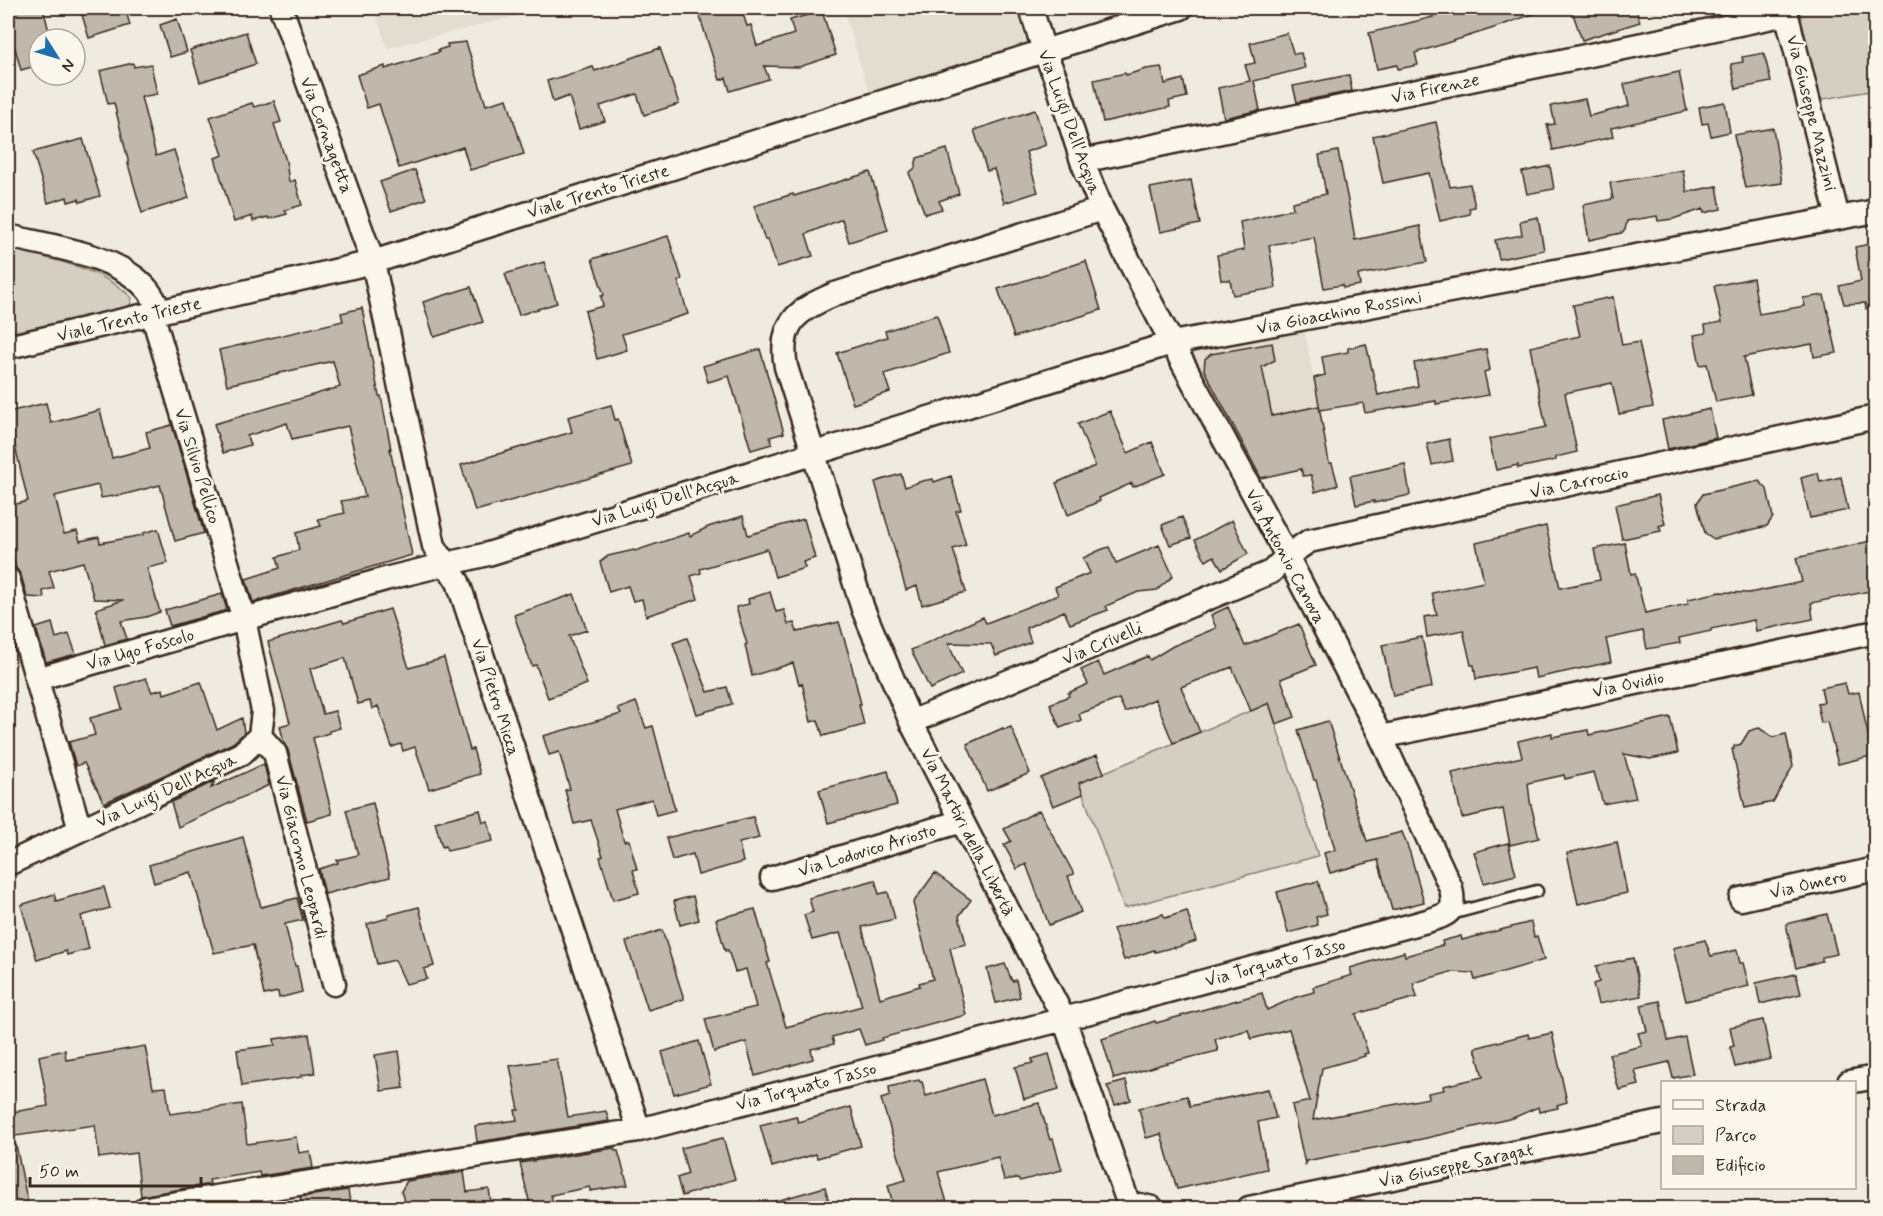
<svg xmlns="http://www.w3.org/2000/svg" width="1883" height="1216" viewBox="0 0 1883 1216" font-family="Mynerve,sans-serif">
<rect width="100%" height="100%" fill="#f0ebe0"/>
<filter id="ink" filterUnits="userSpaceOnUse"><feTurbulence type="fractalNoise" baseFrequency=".0167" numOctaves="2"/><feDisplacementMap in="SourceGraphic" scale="12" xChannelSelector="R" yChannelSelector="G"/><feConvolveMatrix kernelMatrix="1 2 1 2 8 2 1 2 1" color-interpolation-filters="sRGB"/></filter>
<g filter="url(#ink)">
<!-- built -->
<path fill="#e2dcd1" d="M374,8H549L387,48Z
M843,8H1026L1040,49L871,99Z
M1303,321L1329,463L1249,481L1174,344Z"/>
<!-- green -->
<path fill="#d5cec3" stroke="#887c70" stroke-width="1.5" d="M1795,8H1875V90L1818,100Z
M8,248C48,259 102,267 132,298L129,309L8,333Z
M1269,703L1318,856L1124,908L1079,783Z"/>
<!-- building -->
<path fill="#c0b8ad" stroke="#3b2a1e" stroke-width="1.5" d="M16,8H43L51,39H39V65L21,70L15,48L11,49L8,36V9Z
M80,8H125L130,25L89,38Z
M697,8H741L747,26L751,25L757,46L794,34L790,20L822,11L836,55L799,67L764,66L769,79L730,91L726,78L720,80Z
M1430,8H1544V10L1494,28L1415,53L1418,65L1398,69L1397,65L1377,69L1369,33L1433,17Z
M1571,8H1636L1640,22L1582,40Z
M177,19L187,52L170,57L160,25Z
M246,32L256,64L200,82L190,50Z
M1287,33L1293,52L1294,54L1301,53L1305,68L1254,81L1260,110L1224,118L1218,88L1250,81L1245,65L1255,63L1250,43Z
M466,42L486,105L507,99L524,154L470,170L463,147L399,168L379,104L367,108L357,75L385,66V69L439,52L438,50L448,47L447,44Z
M660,48L679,104L644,115L637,94L600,106L605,121L579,129L569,96L553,102L547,81L593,67L595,71Z
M1764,53L1771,82L1736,89L1731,64L1743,62L1742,57Z
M133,63L134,67L151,64L157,94L141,97L156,156L174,150L189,198L142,213L128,164H129L114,103L108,104L100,71Z
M1161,67L1165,84L1183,79L1187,97L1169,101L1170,107L1103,122L1094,80L1125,73L1126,75L1146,69Z
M1679,72L1687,111L1611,128L1613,137L1553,150L1547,125L1555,124L1551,106L1585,99L1589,116L1629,106L1624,84Z
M1349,75L1352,91L1297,102L1293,86Z
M274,101L281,122L274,124L286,161L289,182L295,180L302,205L285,210L287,214L269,219L268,217L253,221L252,216L234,222L215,158L223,155L210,117L252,103L254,107Z
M1725,102L1730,132L1711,136L1708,123L1702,124L1699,107Z
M1035,110L1046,145L1026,152L1038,192L1004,203L994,169L987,171L974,130Z
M1436,122L1450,187L1470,184L1475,207L1469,208L1470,214L1440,221L1429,173L1383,183L1373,136Z
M1773,128L1782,183L1745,188L1734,135Z
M83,139L100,196L80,202L79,199L68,202L67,197L48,203L33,152Z
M947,149L959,194L939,201L942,209L925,214L909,173L915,168L917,158Z
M1338,151L1352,221L1355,240L1420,226L1427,262L1358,275L1360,285L1343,288L1342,285L1324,288L1314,237L1269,245L1276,288L1233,295L1230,280H1221L1217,255L1244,250L1240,222L1293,209L1292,202L1326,194L1319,155Z
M1550,166L1554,189L1527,194L1522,172Z
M415,170L426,199L391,211L380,182Z
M1683,170L1687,192L1717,186L1721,209L1704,213L1703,209L1673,219L1658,221L1657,216L1627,221L1625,230L1621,233L1589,240L1583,205L1613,199L1610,183Z
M870,172L888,230L849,242L842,219L806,234L813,256L777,267L768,239L765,240L754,206L793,194L794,196Z
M1191,180L1200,224L1160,232L1150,188Z
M1538,217L1544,250L1499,259L1495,240L1522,235L1520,221Z
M668,236L682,279L678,281L688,314L622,334L627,350L597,359L585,311L603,306L601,296L604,295L592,259Z
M1875,243V308L1866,309L1865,303L1844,304L1839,286L1861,281L1855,247Z
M1086,261L1101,310L1014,337L998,289Z
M544,262L557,303L519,315L505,274Z
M1753,278L1759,314L1805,306L1803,298L1824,295L1837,353L1814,357L1812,344L1744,357L1752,395L1716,402L1707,364L1700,365L1694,335L1706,333L1705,325L1722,322L1714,286Z
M471,287L483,322L434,337L423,302Z
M1613,297L1622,345L1639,342L1653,407L1619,414L1612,383L1565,393L1577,452L1556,457V460L1518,468V465L1496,470L1489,439L1546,427L1530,347L1580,336L1573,305Z
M362,308L379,396H381L391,449H390L412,555L253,602L246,579L280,568L277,557L299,550L296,533L321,526L318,519L345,513L341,501L365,497L348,426L292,439L287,423L247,436L250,445L223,453L214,424L340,387L333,361L227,385L219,350L343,321L341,313Z
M937,315L949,353L884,374L890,392L853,404L837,353L887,337L885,331Z
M1272,343L1275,360L1262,367L1272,416L1319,406L1329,463H1332L1338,485L1315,492L1311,475L1303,476L1301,469L1261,478L1204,370L1205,359L1211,354Z
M1366,344L1378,395L1418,386L1414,363L1486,349L1490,370L1484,372L1489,395L1436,404V401L1365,413L1363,403L1320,410L1314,378L1325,375L1322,357L1348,352V348Z
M760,349L784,433L770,437L772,444L751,450L729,376L708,382L703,366Z
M46,403L51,423L100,410L112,458L150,448L146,432L172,425L204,533L175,541L160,485L126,494L101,498L98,485L55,496L64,534L77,531L80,541L99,537L100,543L143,535V533L158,529L168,563L147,568L160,612L146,617L121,621L127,639L105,645L96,609L124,600L94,599L83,562L49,571L54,588L43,591L44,598L27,597L21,575L16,568L8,541V506L28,501L11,429L8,430V412Z
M611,405L615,420L618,419L632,466L475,511L461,465L572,432L568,417Z
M1710,409L1716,438L1668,449L1662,420Z
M1110,411L1128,453L1152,442L1165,474L1133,487L1132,483L1099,498L1100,501L1068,515L1056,483L1095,466L1078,424Z
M1449,439L1453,461L1432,465L1427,444Z
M1405,464L1410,495L1374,503V501L1356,505L1350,476Z
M1818,473L1820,482L1841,477L1848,510L1810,518L1801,478Z
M901,474L905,487L922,481L933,479L934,482L951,476L961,510L956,511L966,545L953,549L966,592L922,605L917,586L906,590L875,482Z
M1759,481L1767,489L1773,517L1767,526L1714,539L1705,533L1697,503L1703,494Z
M1658,495L1665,524L1659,526L1661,531L1622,539L1615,505Z
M743,516L748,535L804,519L815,558L803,562L805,568L775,577L767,549L700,569L701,573L691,576L698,599L646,616L642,599L633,601L628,586L609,592L600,562L608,556L634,550L635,551L689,533L690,536L708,527Z
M1182,517L1191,538L1170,545L1162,525Z
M1232,520L1248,554L1222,569L1214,556L1206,561L1195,540Z
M1546,526L1560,588L1600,580L1594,549L1625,543L1631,574L1635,573L1645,613L1688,604V599L1720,592L1749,593L1802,582L1796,558L1875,540V590L1811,603L1813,619L1756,631L1754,620L1711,629V631L1679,638L1680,643L1647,649L1643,631L1606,639L1611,662L1536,678L1534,668L1476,679L1474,665H1471L1463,630L1427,637L1424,617L1437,615L1432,593L1484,582L1476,543Z
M1159,545L1173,576L1157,590L1138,592L1106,606L1108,610L1070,624L1064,611L1026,628L1031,642L996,656L991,644L948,643L962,674L930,689L911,650L983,617L986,623L1058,595L1055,587L1090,573L1083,558L1100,550L1109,547L1116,563Z
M770,592L776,612L784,610L788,624L794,623L797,632L839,622L849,655L861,704H859L864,725L823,736L818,720L811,722L802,683L799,684L793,663L752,676L745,645L747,644L736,607L749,604L748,599Z
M222,594L227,610L170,626L165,610Z
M574,594L587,630L569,636L587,684L548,698L536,665L532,666L514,615Z
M1228,607L1245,646L1299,624L1316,665L1281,679L1295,717L1276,724L1269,703L1251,711L1232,667L1181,687L1200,732L1173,743L1155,699L1125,712L1119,699L1079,714L1081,720L1060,728L1050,704L1069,696L1068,693L1088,684L1081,670L1098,662L1104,675L1148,656L1150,660L1173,646L1216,628L1211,615Z
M390,609L409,668L444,658L470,750L473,749L480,774L429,789L415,747L403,751L401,744L392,747L378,706L372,709L370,701L358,704L345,658L310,669L323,714L335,711L340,728L329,731V733L313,738L332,814L307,821L288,750L284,743L280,726L290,723L268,642L342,620L344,623Z
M52,623L56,638L69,634L76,654L46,662L36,628Z
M1422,637L1432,687L1393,696L1382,645Z
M687,638L708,692L727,687L732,704L697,714L673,643Z
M146,678L152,692L163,689L164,694L201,682L217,730L242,718L244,733L233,743L104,803L84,763L76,766L69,742L95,735L90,718L122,709L116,688Z
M1845,683L1848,694L1859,692L1869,739H1868L1871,756L1838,764L1827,722L1821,723L1817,703L1824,702L1821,688Z
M636,702L646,728L653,726L675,810L656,815L652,799L615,809L624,841L629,840L637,869L633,870L639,893L613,900L600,857L603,856L591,820L574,824L565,790L570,789L559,752L549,755L543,736L621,714L618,709Z
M1670,717L1678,753L1650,759L1624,754L1636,798L1603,804L1594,772L1565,779L1564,775L1528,783L1530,801L1539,838L1510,845L1503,809L1462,818L1452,773L1522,757L1518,741L1552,733V737L1588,730L1589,735Z
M1328,721L1367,841L1402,832L1410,853L1424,902L1392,910L1378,860L1330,873L1324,853L1335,850L1316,780H1314L1298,730Z
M1011,727L1030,773L987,791L967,744L1003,728V730Z
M1759,728L1773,737L1786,734L1793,766L1773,802L1745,808L1732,749H1734V746L1741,744L1749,731Z
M1097,755L1104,773L1079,783L1083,794L1053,806L1041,778Z
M264,764L269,785L178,827L171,802L215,781L211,788Z
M888,771L897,805L828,823L819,790Z
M373,803L390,877L325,894L319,869L338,863L337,860L358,855L346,810Z
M480,810L483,822L488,821L493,841L447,851L445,846L442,847L435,822Z
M1039,810L1074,874L1068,876L1081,912L1049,925L1026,864L1017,869L1004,845L1011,841L1004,829Z
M753,817L759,838L739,843L743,862L698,875L693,854L672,860L666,838Z
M243,837L261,907L297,898L303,920L285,924L295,966H297L302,992L279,998L278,992L264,995L253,945L214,953L191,872L154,883L149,865Z
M1617,842L1627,893L1578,904L1567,853Z
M1508,843L1516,875L1484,883L1474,852Z
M935,873L971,900L959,916L966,944L950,948L966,1015L882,1038V1040L865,1045L859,1029L832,1037L834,1044L811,1049L813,1059L755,1076L746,1042L714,1052L705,1019L756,1007L746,969L735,972L728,950L725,951L716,919L755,909L770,962L767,963L786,1027L862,1006L840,933L812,940L804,915L813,912L809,898L875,880L879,894L888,892L895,919L862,927L880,998L920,986L919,983L933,979L913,903Z
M1318,881L1327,914L1316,917L1318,925L1288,933L1277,892Z
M104,887L110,908L81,916L89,949L67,955L66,951L37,960L21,905L54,894L56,901Z
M693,896L699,920L680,925L674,901Z
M419,907L434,966L424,969L427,979L406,984L395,960L377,964L367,924L388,918V915Z
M1187,911L1196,941L1175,948L1174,947L1155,952L1154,950L1124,960L1113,929L1163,914L1165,918Z
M1827,914L1837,954L1822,957V961L1796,968L1786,924Z
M1531,922L1534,937L1537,936L1544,960L1475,980L1473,973L1451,972L1413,983L1417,997L1356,1014L1368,1053L1364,1054L1365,1056L1322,1068L1313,1120L1429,1098L1428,1093L1444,1090L1443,1086L1483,1077L1475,1048L1528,1034L1529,1038L1552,1033L1567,1102L1557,1105L1558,1108L1539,1112L1538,1107L1513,1118L1422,1139L1331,1156L1306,1161L1305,1164L1292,1105L1310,1101L1289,1029L1251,1039L1248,1030L1215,1039L1218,1051L1163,1064L1114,1079L1102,1039L1155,1021L1156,1023L1262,993L1267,1010L1296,997L1314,992L1313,987L1352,975L1350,968L1404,952L1405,956L1443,945L1442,941L1461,936L1462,940Z
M662,930L684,999L648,1010L626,942Z
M1705,940L1711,956L1737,950L1740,963H1743L1749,986L1686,1001L1673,948Z
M1633,958L1641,996L1598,1004L1593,984L1599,982L1596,966Z
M1005,964L1012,981L1016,980L1020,997L996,1003L987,969Z
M1796,974L1801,994L1760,1004L1756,983Z
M1660,1001L1668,1041L1685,1037L1693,1074L1673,1078L1669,1062L1635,1070L1639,1085L1619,1090L1609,1054L1642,1046L1638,1033L1647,1031L1641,1005Z
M1763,1020L1771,1059L1735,1067L1730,1047L1734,1046L1730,1027Z
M309,1034L315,1073L301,1075L302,1077L242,1086L237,1050L275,1045L274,1039Z
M699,1041L711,1084L674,1094L662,1052Z
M145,1046L153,1088L166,1087L170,1114L242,1104L247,1144L296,1137L299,1153L310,1151L313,1168L260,1176L259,1172L209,1180L210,1184L141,1196L136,1153L99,1158L95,1125L8,1137V1113L48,1106L39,1056L65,1050L66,1060Z
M399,1051L404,1088L381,1091L375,1055Z
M1049,1054L1059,1089L1024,1099L1015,1067L1033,1063L1032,1059Z
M557,1059L568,1117L606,1111L609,1121L477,1142L475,1126L517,1120L515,1110H519L510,1066Z
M982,1079L992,1115L1039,1103L1050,1140L1053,1139L1062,1170L1020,1181L1018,1178L1004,1180L998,1157L938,1172L948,1206L937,1209H894L888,1185L906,1180L881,1099L890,1096L889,1087L909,1082L919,1080L920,1082H922L926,1096Z
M1126,1081L1131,1100L1115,1105L1107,1086Z
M1268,1089L1276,1118L1258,1122L1267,1169L1177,1189L1161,1134L1146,1138L1139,1108L1187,1096L1190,1106Z
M851,1107L861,1146L817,1158L816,1154L772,1167L760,1125L796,1116L798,1122Z
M723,1138L735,1179L682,1196L677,1178L688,1174L681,1148Z
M8,1145H16L29,1209H10L8,1197Z
M614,1148L615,1151H618L628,1185L590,1191V1187L551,1195L554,1209H531L520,1163Z
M464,1172L467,1192L489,1189L492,1209H430V1203L412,1205V1203L405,1204L401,1191L407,1181Z
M825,1187L831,1209H770L769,1203Z
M348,1190L351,1209H302L300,1197Z"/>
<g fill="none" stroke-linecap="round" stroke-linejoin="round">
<!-- lane casing -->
<g stroke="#3b2a1e" stroke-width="15">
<path id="lane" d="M1451,914L1537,891"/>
</g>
<!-- street casing -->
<g stroke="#3b2a1e" stroke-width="27">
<path id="street" d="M281,8L373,262L434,546L458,582L639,1130
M1785,8L1838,218
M1082,161L1787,14
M1102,209L835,294C797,310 778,323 786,367L863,609L911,722L1064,1019L1130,1208
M8,236C49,246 116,254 146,288C152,294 156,304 161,311
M8,347L373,262L1181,8
M8,579L80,830
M37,679L244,619L152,313
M911,722L1271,572L1287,556L1309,541L1876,417
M260,736L275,753L334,984
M1381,737L1876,632
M8,864L241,754L260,736L263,711L244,619L389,578L488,554L1172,343L1876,211
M772,878L962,821
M1741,899L1876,869
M1849,1082L1876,1077
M146,1208L639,1130L1064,1019L1427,921C1449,914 1456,913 1451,888L1381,737L1287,556L1172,343L1102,209L1082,161L1056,79L1044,51L1031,8
M1132,1208L1140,1205L1152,1208
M1249,1208L1662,1122"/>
</g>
<!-- lane -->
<use href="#lane" stroke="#fbf7ec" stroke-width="10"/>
<!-- street -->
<use href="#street" stroke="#fbf7ec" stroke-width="22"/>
</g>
</g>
<g text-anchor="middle" stroke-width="5" stroke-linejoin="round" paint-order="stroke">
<!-- street labels -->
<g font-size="18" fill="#3b2a1e" stroke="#fbf7ec">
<text transform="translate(1435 88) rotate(-12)" y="6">Via Firenze</text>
<text transform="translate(1812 113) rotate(76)" y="6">Via Giuseppe Mazzini</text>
<text transform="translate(1070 122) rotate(70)" y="6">Via Luigi Dell'Acqua</text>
<text transform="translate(327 135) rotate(70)" y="6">Via Cornagetta</text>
<text transform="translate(598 191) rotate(-17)" y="6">Viale Trento Trieste</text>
<text transform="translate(1339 312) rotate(-11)" y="6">Via Gioacchino Rossini</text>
<text transform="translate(129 319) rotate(-13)" y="6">Viale Trento Trieste</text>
<text transform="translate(198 466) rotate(73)" y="6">Via Silvio Pellico</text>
<text transform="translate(1579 482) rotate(-12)" y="6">Via Carroccio</text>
<text transform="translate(665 499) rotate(-17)" y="6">Via Luigi Dell'Acqua</text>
<text transform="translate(1286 556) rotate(62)" y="6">Via Antonio Canova</text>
<text transform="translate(1102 643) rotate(-23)" y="6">Via Crivelli</text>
<text transform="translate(140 649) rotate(-16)" y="6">Via Ugo Foscolo</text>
<text transform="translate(1628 684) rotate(-12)" y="6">Via Ovidio</text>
<text transform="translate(496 697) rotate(72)" y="6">Via Pietro Micca</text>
<text transform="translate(166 790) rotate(-25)" y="6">Via Luigi Dell'Acqua</text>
<text transform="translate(968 832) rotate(63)" y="6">Via Martiri della Libertà</text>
<text transform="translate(867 850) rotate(-17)" y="6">Via Lodovico Ariosto</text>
<text transform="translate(302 857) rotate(76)" y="6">Via Giacomo Leopardi</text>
<text transform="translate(1808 884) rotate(-13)" y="6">Via Omero</text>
<text transform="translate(1275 962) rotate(-15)" y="6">Via Torquato Tasso</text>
<text transform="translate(806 1086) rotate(-15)" y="6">Via Torquato Tasso</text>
<text transform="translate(1456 1165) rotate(-12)" y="6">Via Giuseppe Saragat</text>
</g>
</g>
<!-- margin -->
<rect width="1883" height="1216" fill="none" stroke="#fbf7ec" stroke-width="30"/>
<rect x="15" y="15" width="1853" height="1186" fill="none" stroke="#3b2a1e" stroke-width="2" filter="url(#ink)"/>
<!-- legend -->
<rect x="1661" y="1081" width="195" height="108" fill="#fbf7ec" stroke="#aea59a" stroke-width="1.5"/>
<rect x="1673" y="1100" width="30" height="9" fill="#fbf7ec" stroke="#aea59a" stroke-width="1.5"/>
<text x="1715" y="1111" font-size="18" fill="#3b2a1e">Strada</text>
<rect x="1673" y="1126" width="30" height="18" fill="#d5cec3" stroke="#aea59a" stroke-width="1.5"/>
<text x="1715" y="1141" font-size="18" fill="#3b2a1e">Parco</text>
<rect x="1673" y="1156" width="30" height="18" fill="#c0b8ad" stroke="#aea59a" stroke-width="1.5"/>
<text x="1715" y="1171" font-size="18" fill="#3b2a1e">Edificio</text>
<!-- north arrow -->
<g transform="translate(57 57) rotate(127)"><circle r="28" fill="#fbf7ec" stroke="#aea59a" stroke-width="1.5"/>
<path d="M0-4.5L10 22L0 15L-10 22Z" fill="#1f6fb2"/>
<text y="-9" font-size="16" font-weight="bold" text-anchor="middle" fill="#3b2a1e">N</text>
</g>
<!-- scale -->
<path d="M30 1177v9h171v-9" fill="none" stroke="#3b2a1e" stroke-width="3"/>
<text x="39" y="1177" font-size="18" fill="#3b2a1e" stroke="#fbf7ec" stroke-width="4.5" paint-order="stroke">50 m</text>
</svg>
